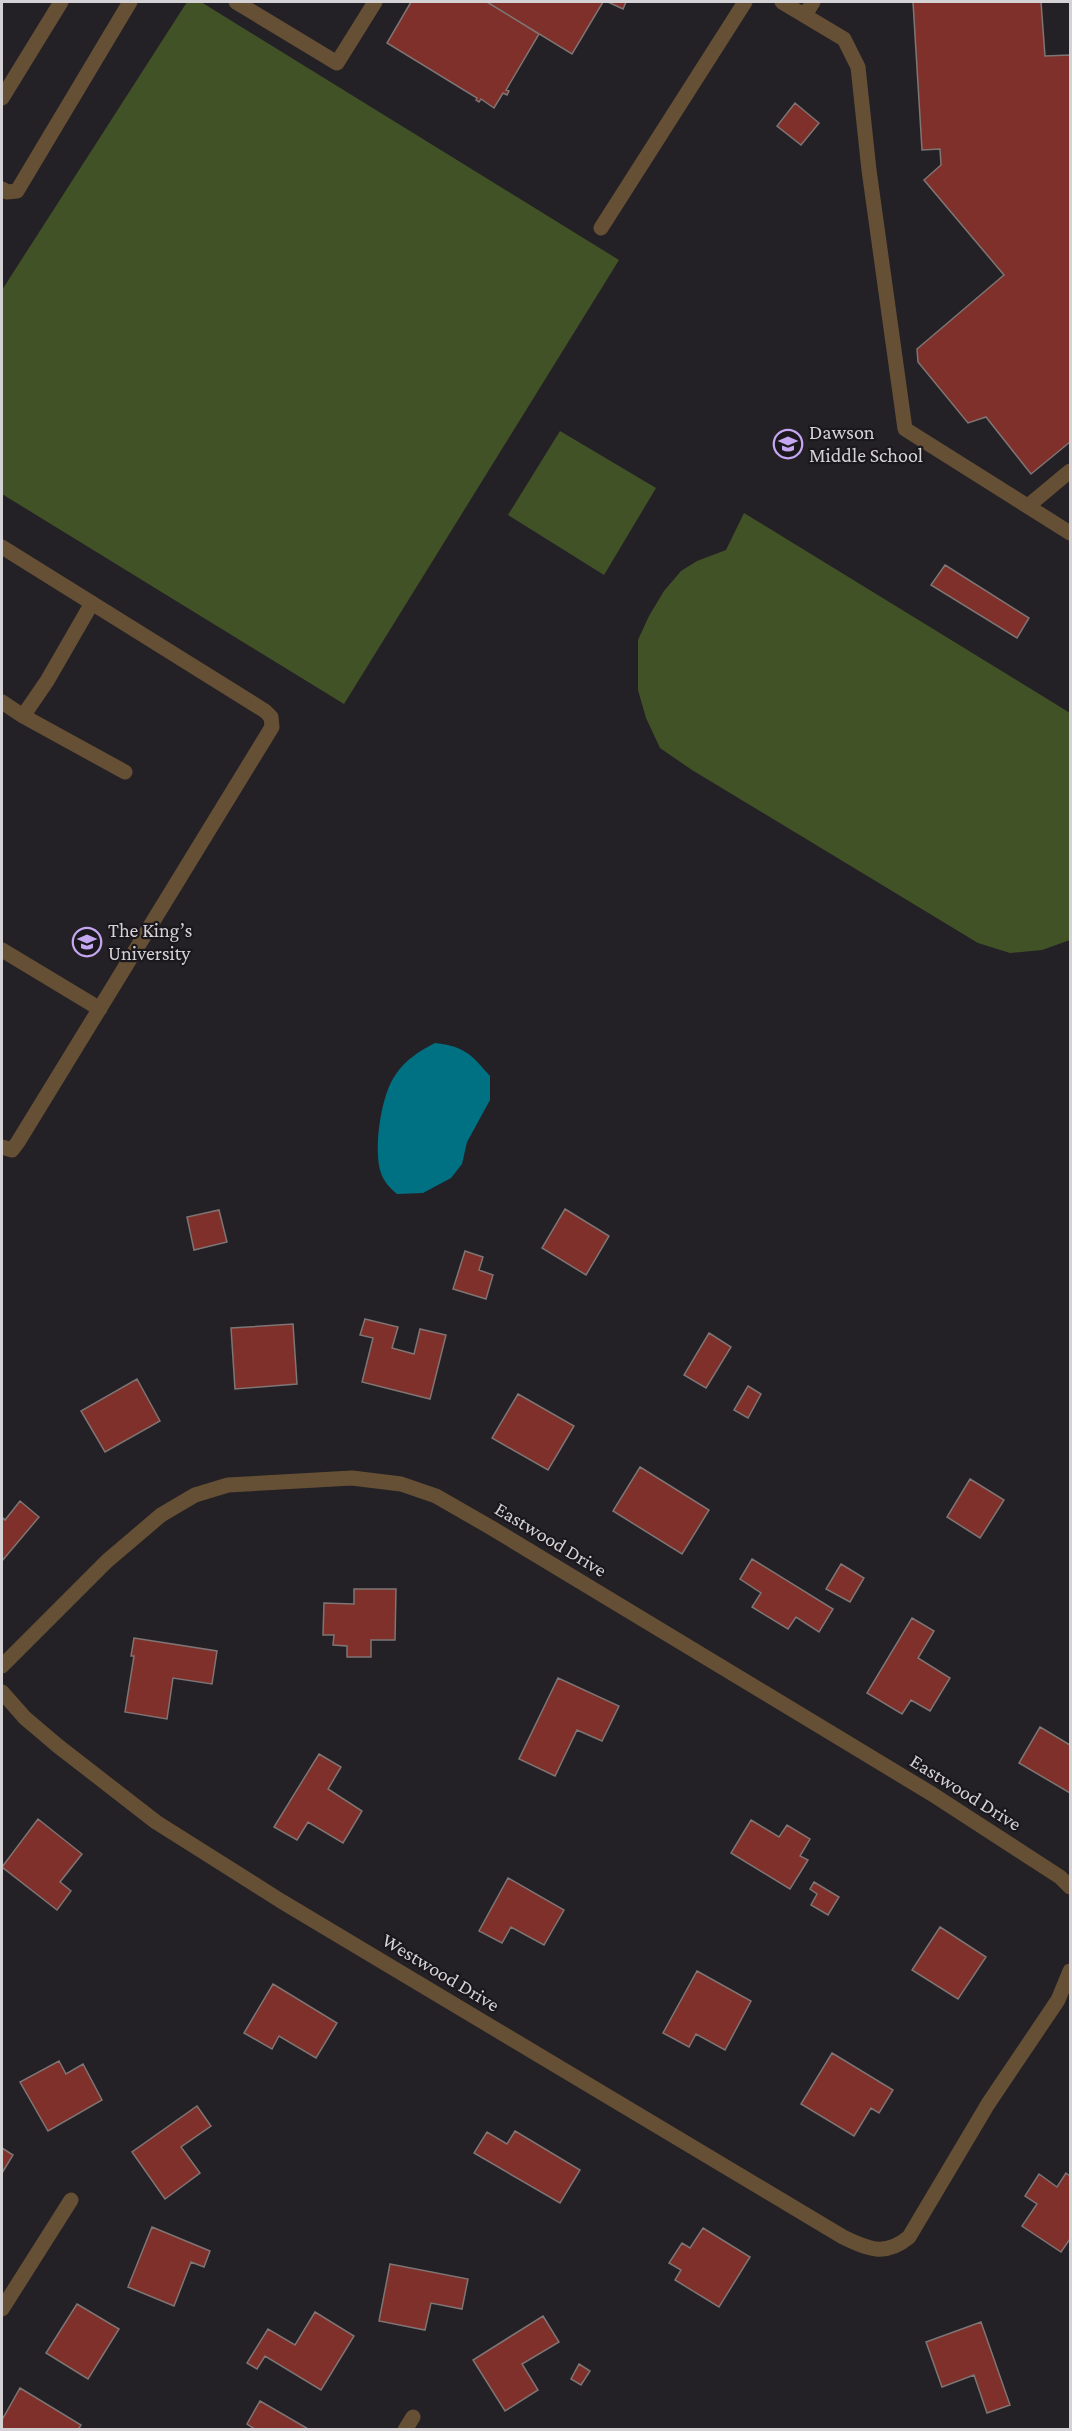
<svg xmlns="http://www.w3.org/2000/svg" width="1072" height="2431" viewBox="0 0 1072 2431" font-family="'Crimson Pro',serif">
<rect width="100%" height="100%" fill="#242126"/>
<!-- green -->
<path fill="#425227" d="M187,2H201L619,260L344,704L2,494V290Z
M560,431L656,488L604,575L508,515Z
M744,513L1070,713V940L1042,950L1010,953L978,943L692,770L660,748L646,718L638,690V640L649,616L664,591L681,571L697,561L726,550Z"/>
<!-- water -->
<path fill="#007083" d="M435,1043C465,1047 470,1053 490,1076V1100L467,1142L462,1164L451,1178L423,1193L397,1194C390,1188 384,1182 381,1173C373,1149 381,1094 396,1074C406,1059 420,1051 435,1043Z"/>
<!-- building -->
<path fill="#7f302a" stroke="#7e7574" stroke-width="1.5" d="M411,2H487L539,34L506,90L509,91L507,95L503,93L494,108L481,99L479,102L476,100L477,98L387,43Z
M487,2H603L572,54Z
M608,2H626L623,9Z
M913,2H1041L1045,56L1070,55V442L1031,474L986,417L968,423L918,362L917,349L1004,275L924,180L941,165L940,149L922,150Z
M795,103L819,123L801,145L777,126Z
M945,565L1029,618L1017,638L931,585Z
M565,1209L609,1236L586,1275L542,1248Z
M219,1210L227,1242L194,1250L187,1217Z
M465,1251L483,1257L479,1270L493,1275L486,1299L453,1289Z
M365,1319L398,1327L392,1348L414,1354L420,1329L446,1335L430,1399L362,1382L373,1338L360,1335Z
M293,1324L297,1384L235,1389L231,1328Z
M709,1333L731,1347L706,1388L684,1375Z
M137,1379L160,1421L105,1452L81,1411Z
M748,1386L761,1394L748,1418L734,1410Z
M518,1394L574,1426L548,1470L492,1438Z
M640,1467L709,1510L682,1554L613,1511Z
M970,1479L1004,1500L980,1538L947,1517Z
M20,1501L39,1517L2,1561V1517L5,1520Z
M752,1559L833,1609L819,1632L796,1617L788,1629L752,1607L761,1593L740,1579Z
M841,1564L864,1578L850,1602L826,1589Z
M354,1589H396L395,1640H371V1657H347V1646L333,1645L334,1635H323L324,1603L354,1604Z
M912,1618L934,1631L918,1658L950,1678L930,1711L911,1700L902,1714L867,1693Z
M134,1638L217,1651L212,1684L173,1678L167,1719L125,1712L134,1656H131Z
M558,1678L619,1706L602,1741L577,1730L555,1776L519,1759Z
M1040,1727L1070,1745V1793L1019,1763Z
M319,1754L341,1767L328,1789L362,1811L343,1843L308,1822L297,1840L274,1827Z
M38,1819L82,1854L60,1882L71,1891L57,1910L2,1867Z
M751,1820L779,1837L787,1825L810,1839L800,1856L808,1860L790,1889L731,1853Z
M508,1878L564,1910L544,1945L511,1927L502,1943L479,1931Z
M814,1882L839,1897L828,1915L811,1905L817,1894L810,1889Z
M940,1927L986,1957L958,1999L912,1970Z
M697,1971L751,2001L725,2050L696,2034L689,2047L663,2033Z
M273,1984L337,2023L316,2058L279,2036L272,2049L244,2033Z
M832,2053L893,2090L879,2113L871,2108L854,2136L801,2104Z
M59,2061L66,2074L83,2064L102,2100L48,2131L20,2082Z
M197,2106L211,2126L181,2147L200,2173L165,2199L132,2152Z
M515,2131L580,2170L560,2203L474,2153L487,2132L507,2144Z
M2,2148L13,2155L2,2173Z
M1066,2173L1070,2176V2239L1061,2252L1022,2226L1037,2204L1025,2196L1039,2174L1057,2187Z
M152,2227L210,2251L204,2267L191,2262L174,2306L128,2287Z
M703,2228L750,2257L719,2307L675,2280L681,2270L669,2263L682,2243L690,2248Z
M390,2264L468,2279L462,2309L431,2303L425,2330L379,2321Z
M77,2304L119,2329L88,2379L46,2353Z
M315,2312L354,2336L321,2390L265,2356L257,2369L247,2363L268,2329L295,2345Z
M543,2316L559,2342L522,2364L538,2390L505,2411L473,2360Z
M981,2322L1010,2405L987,2413L974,2375L942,2387L926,2342Z
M579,2364L590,2371L581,2385L571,2379Z
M20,2388L81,2425L78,2430H2V2420Z
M260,2401L310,2430H256L247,2424Z"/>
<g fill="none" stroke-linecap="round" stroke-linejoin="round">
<!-- minor -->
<path stroke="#665035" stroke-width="15" d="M236,2L337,63L375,2
M782,2L844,39L858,67L869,170L905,429L1070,533
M805,15L813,2
M2,98L61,2
M2,189L7,192L17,191L130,2
M601,228L745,2
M1028,506L1070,471
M2,547L265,711L271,717L272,727L18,1142L12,1150L2,1147
M2,702L23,716L47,681L92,603
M23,716L125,772
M2,950L100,1009
M2,1666L107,1561L161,1515L195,1495L228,1485L352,1478L401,1484L436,1496L490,1527L932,1794L1060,1877L1070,1887
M2,1692L25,1718L58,1746L156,1822L281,1901L843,2237C868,2249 885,2257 909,2237L988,2104L1058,2000L1070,1971
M2,2309L71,2200
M405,2430L413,2417"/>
</g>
<!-- icons -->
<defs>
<g id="school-ring" transform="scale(1.5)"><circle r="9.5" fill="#1b181d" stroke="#c5a7f1" stroke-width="1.5"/><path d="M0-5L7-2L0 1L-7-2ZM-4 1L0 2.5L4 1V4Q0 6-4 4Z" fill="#c5a7f1"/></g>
<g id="university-ring" transform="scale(1.5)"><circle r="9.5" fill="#1b181d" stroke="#c5a7f1" stroke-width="1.5"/><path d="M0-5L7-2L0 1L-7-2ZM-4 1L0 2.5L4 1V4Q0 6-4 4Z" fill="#c5a7f1"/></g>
</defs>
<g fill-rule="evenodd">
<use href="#school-ring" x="788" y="444"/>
<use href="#university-ring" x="87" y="942"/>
</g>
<g text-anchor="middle" stroke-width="4.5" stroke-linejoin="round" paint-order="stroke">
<!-- poi labels -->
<g font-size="20" fill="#d4d2d5" stroke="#1b181d" text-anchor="start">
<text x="809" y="439">Dawson<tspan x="809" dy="23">Middle School</tspan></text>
<text x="108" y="937">The King’s<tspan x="108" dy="23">University</tspan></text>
</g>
<!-- street labels -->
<g font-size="20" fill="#d4d2d5" stroke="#1b181d">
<text transform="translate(551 1539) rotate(31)" y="7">Eastwood Drive</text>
<text transform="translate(966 1792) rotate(32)" y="7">Eastwood Drive</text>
<text transform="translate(441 1972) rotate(31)" y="7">Westwood Drive</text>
</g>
</g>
<!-- border -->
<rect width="1072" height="2431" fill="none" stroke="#d4d2d5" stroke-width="6"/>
</svg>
